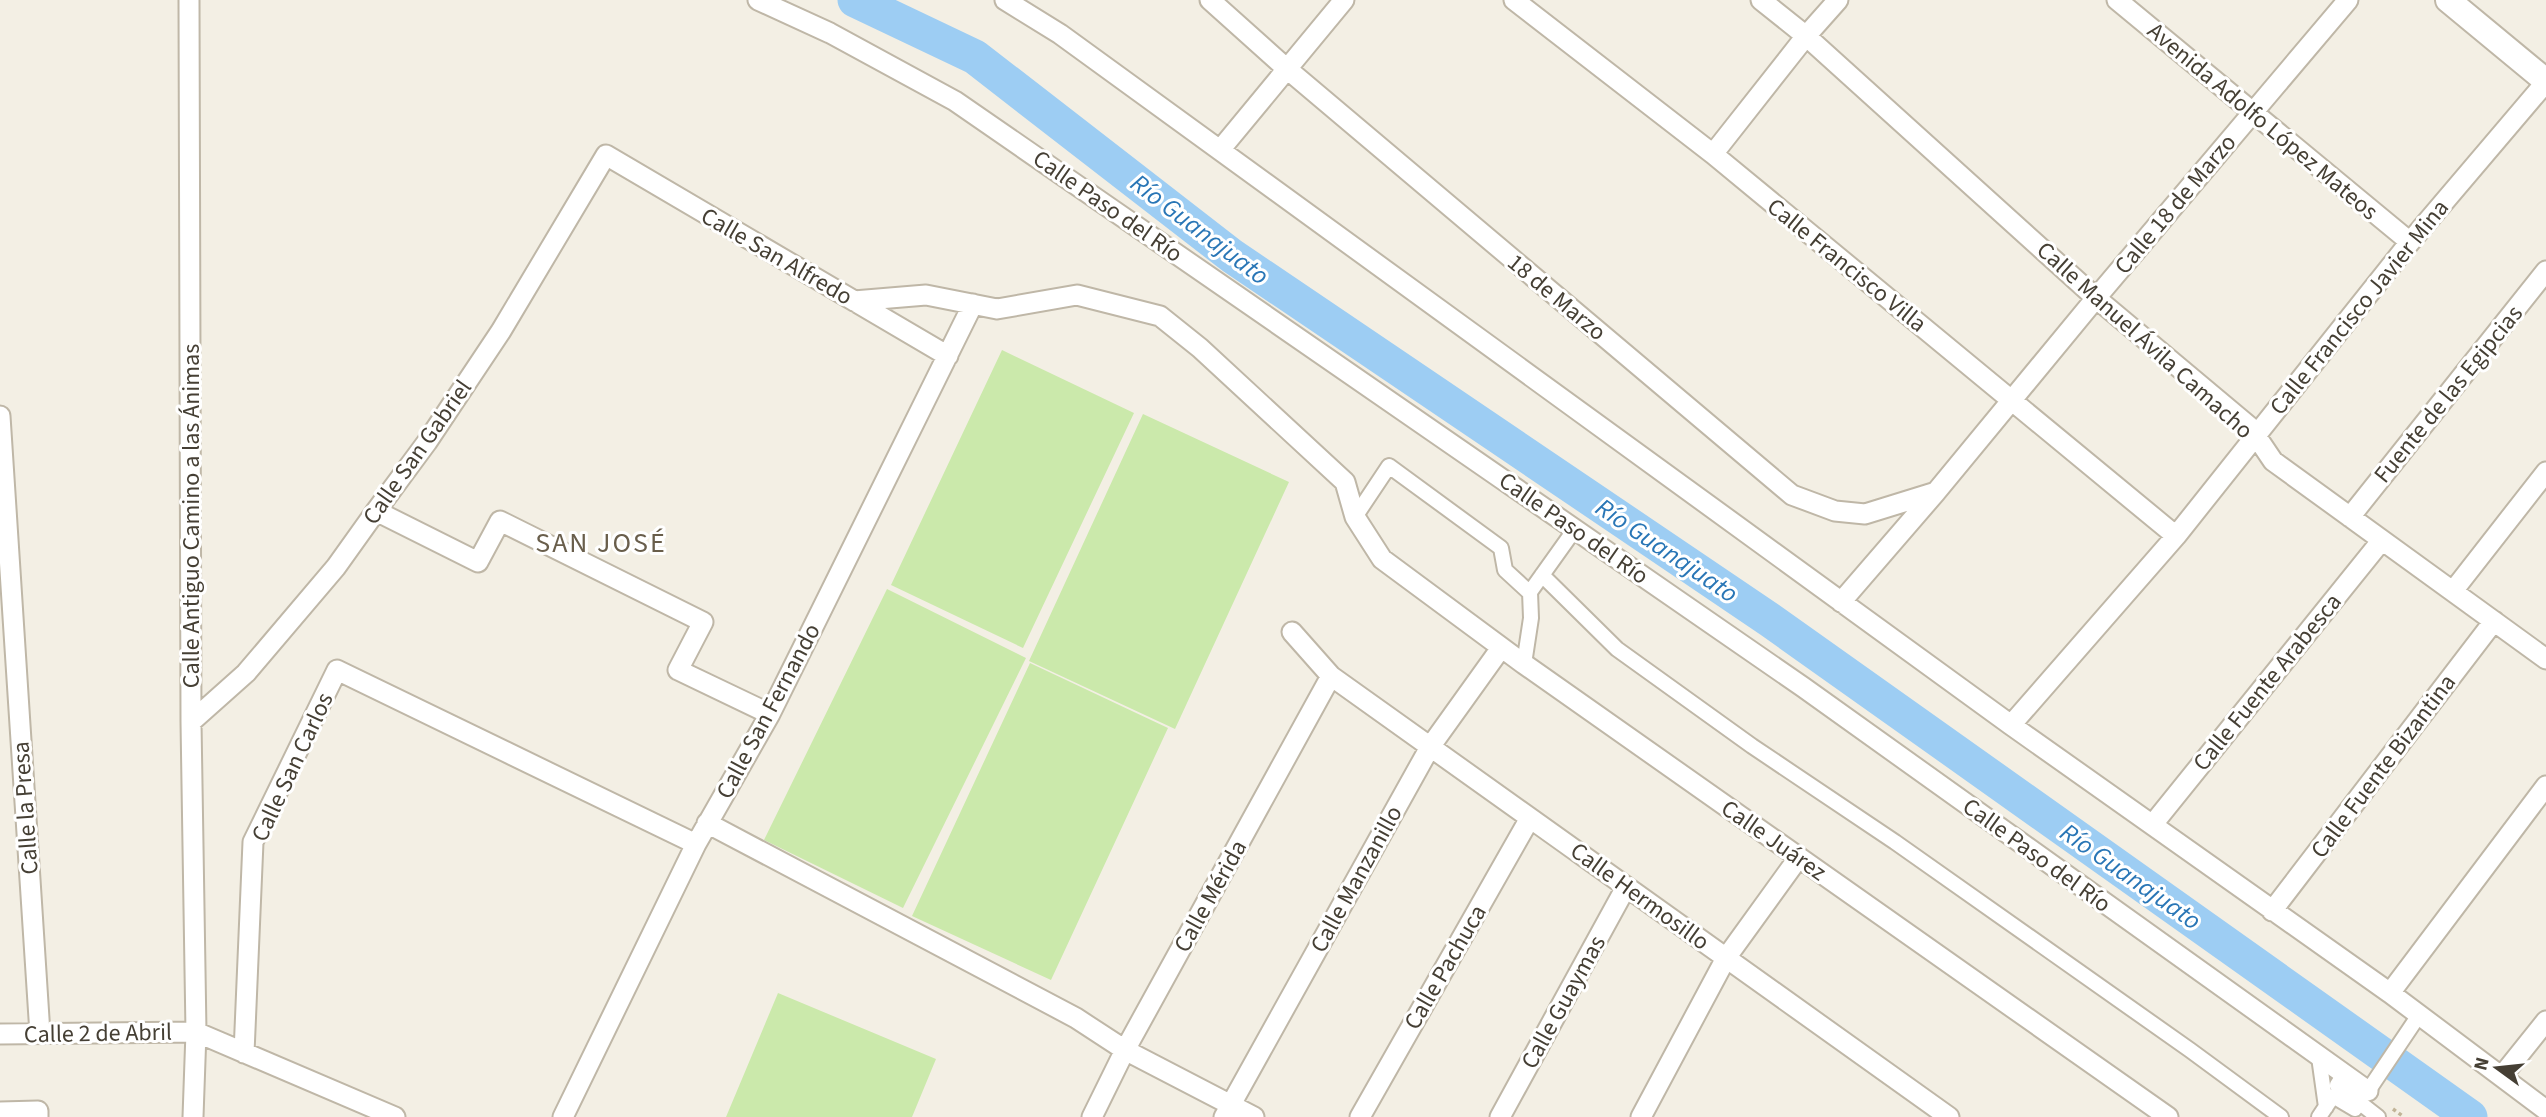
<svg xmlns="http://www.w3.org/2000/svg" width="2546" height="1117" viewBox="0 0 2546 1117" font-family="'Source Sans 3',sans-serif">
<rect width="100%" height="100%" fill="#f3efe4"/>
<!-- green -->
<path fill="#cbe9ab" d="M1002,350L1134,413L1023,648L891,585Z
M1143,414L1289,482L1175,729L1029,661Z
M887,589L1026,658L903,908L764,840Z
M1030,663L1168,728L1051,980L912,916Z
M778,993L936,1059L912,1117H726Z"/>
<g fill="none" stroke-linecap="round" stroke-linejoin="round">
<!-- river -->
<path stroke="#9dcdf3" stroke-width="35" d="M855,0L975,57L1232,256L1770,620L2470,1117"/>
<!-- pedestrian casing -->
<g stroke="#bfb7a7" stroke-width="18">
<path id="pedestrian" d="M1355,517L1389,466L1501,548L1505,570L1530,593
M1542,575L1617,649L1752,746L1895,842L2190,1050L2281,1117
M1524,664L1531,618L1530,592L1575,529
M2319,1057L2326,1107
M2344,1074L2337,1085L2378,1117
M2368,1091L2419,1015
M2319,1117L2333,1096L2355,1109"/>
</g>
<!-- minor casing -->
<g stroke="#bfb7a7" stroke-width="23">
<path id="minor" d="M189,0L191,722L196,1032L193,1117
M758,0L830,33L955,101L1803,687L2368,1091
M1005,0L1060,34L2011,725L2390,993L2546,1110
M1210,0L1286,68L1792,495L1835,511L1865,514L1936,492
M1514,0L1713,154L2176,536
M1761,0L1806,36L2096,298L2250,427L2273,461L2546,659
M2117,0L2410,242
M1220,150L1344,0
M1713,154L1806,36L1838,0
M854,301L926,295L997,309L1077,295L1160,316L1200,348L1345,482L1355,517L1382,559L1524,664L2168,1117
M0,416L40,1034
M376,511L478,562L500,521L703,622L678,670L770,714
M2350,517L2546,271
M2453,591L2546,472
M1841,602L1936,492L2096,298L2348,0
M1292,632L1331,676L1949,1117
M191,722L246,673L336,567L376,511L427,442L501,331L606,155L948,356
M2011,725L2176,536L2410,242L2546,82
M707,823L1076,1018L1125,1050L1254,1117
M2153,824L2382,540
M2272,911L2494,621
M2390,993L2546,786
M0,1034L196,1032L395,1117
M244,1053L253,842L337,670L696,844
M2502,1076L2546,1021
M0,1112L38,1111V1117
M563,1117L696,844L770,714L973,304
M1092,1117L1125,1050L1331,676
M1224,1117L1430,747L1501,648
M1360,1117L1530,818
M1500,1117L1626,887
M1641,1117L1726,958L1799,857"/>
</g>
<!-- tertiary casing -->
<g stroke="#bfb7a7" stroke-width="28">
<path id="tertiary" d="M2448,0L2546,81"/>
</g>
<!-- path -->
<path stroke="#c1b497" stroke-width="3.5" stroke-dasharray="3.5 3.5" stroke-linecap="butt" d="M2393,1109L2404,1117"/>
<!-- pedestrian -->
<use href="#pedestrian" stroke="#fff" stroke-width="14"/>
<!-- minor -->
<use href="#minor" stroke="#fff" stroke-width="19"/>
<!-- tertiary -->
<use href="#tertiary" stroke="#fff" stroke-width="24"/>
</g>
<g text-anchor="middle" stroke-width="6" stroke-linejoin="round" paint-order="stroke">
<!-- street labels -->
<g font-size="24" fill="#453f34" stroke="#fff">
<text transform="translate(2263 121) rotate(40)" y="8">Avenida Adolfo López Mateos</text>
<text transform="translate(2175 204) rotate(-50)" y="8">Calle 18 de Marzo</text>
<text transform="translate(1108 206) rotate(35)" y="8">Calle Paso del Río</text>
<text transform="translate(777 256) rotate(30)" y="8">Calle San Alfredo</text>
<text transform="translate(1847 265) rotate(39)" y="8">Calle Francisco Villa</text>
<text transform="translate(1557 297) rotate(40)" y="8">18 de Marzo</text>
<text transform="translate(2359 307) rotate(-51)" y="8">Calle Francisco Javier Mina</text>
<text transform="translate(2145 340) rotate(42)" y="8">Calle Manuel Ávila Camacho</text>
<text transform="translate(2448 394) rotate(-51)" y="8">Fuente de las Egipcias</text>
<text transform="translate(417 452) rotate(-55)" y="8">Calle San Gabriel</text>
<text transform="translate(191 516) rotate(-90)" y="8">Calle Antiguo Camino a las Ánimas</text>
<text transform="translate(1574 528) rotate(35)" y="8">Calle Paso del Río</text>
<text transform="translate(2267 682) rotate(-51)" y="8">Calle Fuente Arabesca</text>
<text transform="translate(768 711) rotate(-62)" y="8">Calle San Fernando</text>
<text transform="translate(2383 766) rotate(-53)" y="8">Calle Fuente Bizantina</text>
<text transform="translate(292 767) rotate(-65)" y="8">Calle San Carlos</text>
<text transform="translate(25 808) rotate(-94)" y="8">Calle la Presa</text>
<text transform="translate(1774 840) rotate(35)" y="8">Calle Juárez</text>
<text transform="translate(2037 855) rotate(36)" y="8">Calle Paso del Río</text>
<text transform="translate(1356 879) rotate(-61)" y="8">Calle Manzanillo</text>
<text transform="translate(1210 896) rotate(-61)" y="8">Calle Mérida</text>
<text transform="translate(1640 896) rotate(36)" y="8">Calle Hermosillo</text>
<text transform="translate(1445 967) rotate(-60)" y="8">Calle Pachuca</text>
<text transform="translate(1563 1002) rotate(-61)" y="8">Calle Guaymas</text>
<text transform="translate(98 1033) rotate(-1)" y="8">Calle 2 de Abril</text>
</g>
<!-- water labels -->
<g font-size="26" font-style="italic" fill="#2976b6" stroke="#fff">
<text transform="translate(1200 229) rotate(37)" y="9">Río Guanajuato</text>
<text transform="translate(1667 550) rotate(34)" y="9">Río Guanajuato</text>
<text transform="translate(2131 876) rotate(35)" y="9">Río Guanajuato</text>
</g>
<!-- quarter labels -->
<g font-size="28" letter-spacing="2" fill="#695e4b" stroke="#fff">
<text x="601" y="552">SAN JOSÉ</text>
</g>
</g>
<!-- north arrow -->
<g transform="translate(2497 1068) rotate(285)" stroke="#ffffff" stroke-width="5" paint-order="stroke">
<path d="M0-5L12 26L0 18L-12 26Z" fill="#453f34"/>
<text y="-10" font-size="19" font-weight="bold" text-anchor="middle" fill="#453f34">N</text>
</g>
</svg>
